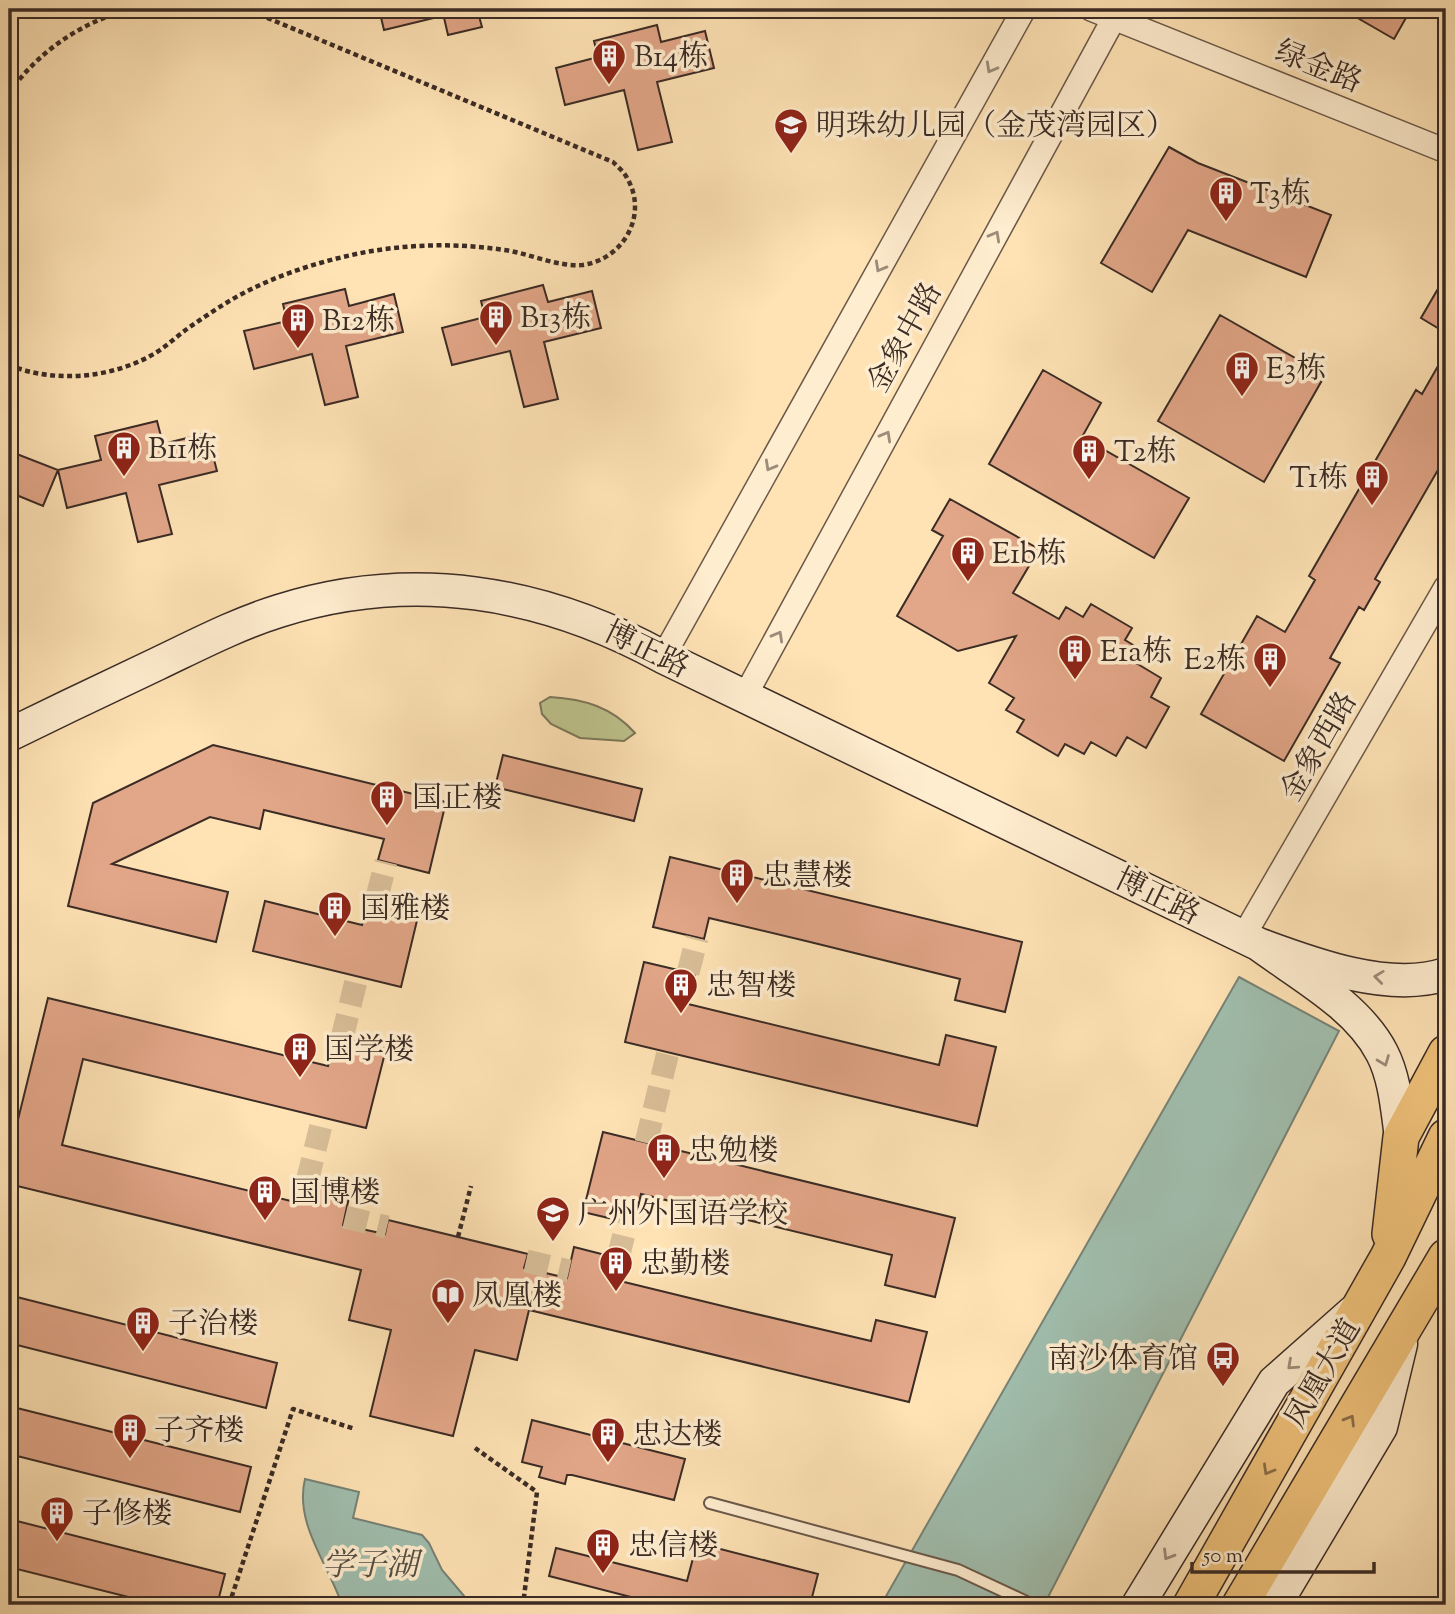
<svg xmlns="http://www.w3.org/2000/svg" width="1455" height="1614" viewBox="0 0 1455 1614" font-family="'Sorts Mill Goudy','Noto Serif SC',serif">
<rect width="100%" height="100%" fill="#ffe3b5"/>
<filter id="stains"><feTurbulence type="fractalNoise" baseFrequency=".00286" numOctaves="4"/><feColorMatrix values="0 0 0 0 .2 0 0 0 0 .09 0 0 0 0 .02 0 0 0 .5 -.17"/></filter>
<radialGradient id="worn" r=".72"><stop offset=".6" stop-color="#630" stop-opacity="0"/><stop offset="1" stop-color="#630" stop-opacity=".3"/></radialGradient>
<!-- green -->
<path fill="#bfc48e" stroke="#7c785a" stroke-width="2" d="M550,697C584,699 612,707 635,733L624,741L580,738L551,724L542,714L540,703Z"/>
<!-- water -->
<path fill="#a0beae" stroke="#778377" stroke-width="2" d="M1239,977L1339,1031L1044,1605H881Z
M305,1479L359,1492L353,1518L422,1535L429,1543L442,1570L465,1597L459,1605H342C329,1565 294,1524 305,1479Z"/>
<!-- building -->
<path fill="#e2a688" stroke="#3a2b25" stroke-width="2" d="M379,9H441L442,16L384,30Z
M442,9H477L482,27L448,35Z
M1342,9H1411L1394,39Z
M657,25L661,42L705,31L714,68L657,82L672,142L638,150L624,90L565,105L556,68L598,57L594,41Z
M1169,147L1198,163L1331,215L1306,277L1188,230L1152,292L1101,263Z
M1446,275V333L1421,318Z
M543,285L548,302L592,291L601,328L544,342L558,399L524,407L510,351L452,365L442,328L485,317L481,301Z
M345,289L349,306L394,294L403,332L346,346L358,397L325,405L312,354L254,369L244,331L287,321L283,304Z
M1220,315L1325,375L1264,482L1158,421Z
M1446,352V456L1375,579L1380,582L1364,610L1359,607L1330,658L1340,663L1284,761L1201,714L1257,616L1285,632L1315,580L1309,576L1416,390L1422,394Z
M1043,370L1101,403L1082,437L1189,498L1154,558L989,464Z
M157,421L163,444L207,433L217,471L159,485L172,534L138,542L126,493L67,508L58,470L101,460L95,436Z
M9,451L58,470L43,506L9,492Z
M950,499L1039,549L1013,593L1059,619L1066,607L1083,617L1091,604L1132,628L1125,640L1143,651L1136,663L1161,678L1151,697L1169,707L1146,748L1127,737L1116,756L1091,742L1084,754L1065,744L1058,756L1017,732L1024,720L1006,710L1014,698L989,683L1016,636L958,651L897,616L943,536L932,530Z
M213,745L446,802L429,873L378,860L384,839L264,810L260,829L210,817L112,864L228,892L216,942L68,906L93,803Z
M503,755L642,789L634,821L495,787Z
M670,857L1022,942L1005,1012L955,1000L960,979L806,941L709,918L704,939L653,927Z
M370,895L420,908L401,987L253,951L265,901L362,925Z
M644,962L695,974L688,1004L939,1065L946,1035L996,1047L977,1126L625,1042Z
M48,998L328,1066L335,1036L386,1049L366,1128L83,1059L62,1145L295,1202L300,1181L350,1193L343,1225L385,1234L388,1220L528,1254L524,1268L567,1278L574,1247L625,1260L620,1281L739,1310L871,1341L876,1320L927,1332L909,1402L529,1310L517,1360L475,1350L453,1436L370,1416L391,1330L349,1320L361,1270L9,1184V1156Z
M603,1132L955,1218L935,1297L885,1285L892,1255L641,1194L634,1224L583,1212Z
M9,1295L277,1363L266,1408L9,1343Z
M9,1406L251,1467L240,1512L9,1454Z
M532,1420L685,1459L674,1500L572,1475H567L565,1484L539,1477L542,1467L522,1462Z
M9,1519L225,1574L217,1605H160L9,1567Z
M697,1543L818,1574L810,1605H662L549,1576L556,1548L687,1581Z"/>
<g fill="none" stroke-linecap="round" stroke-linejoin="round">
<!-- street-tunnel -->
<path stroke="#d8be98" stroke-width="23" stroke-dasharray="23 11" stroke-linecap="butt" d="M377,897L386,862
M688,973L697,938
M342,1038L357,977
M646,1143L668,1052
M307,1182L323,1117
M345,1217L387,1227
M618,1258L627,1222
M526,1261L569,1271"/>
<!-- lane casing -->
<g stroke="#6b5949" stroke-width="14">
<path id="lane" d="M710,1503L958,1570L1033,1605"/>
</g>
<!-- street casing -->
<g stroke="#6b5949" stroke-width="26">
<path id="street" d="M1091,9L1446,151
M663,657L1024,9
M745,696L1119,9
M1243,937L1446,587"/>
</g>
<!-- secondary casing -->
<g stroke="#3a2b25" stroke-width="35">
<path id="secondary" d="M9,735C58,711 108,687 157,664C197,645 237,624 279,611C412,569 543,591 663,657L1258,944
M1401,1137C1397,1109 1395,1078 1382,1053C1358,1006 1300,975 1258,944C1312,964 1389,993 1446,974
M1138,1605L1274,1382L1353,1312
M1275,1605L1381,1427L1401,1344"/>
</g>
<!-- primary casing -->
<g stroke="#3a2b25" stroke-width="38">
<path id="primary" d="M1390,1234L1401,1137L1446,1053
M1191,1605L1388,1257L1446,1137
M1240,1605L1446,1257"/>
</g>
<!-- path -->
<path stroke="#3a2b25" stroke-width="4.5" stroke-dasharray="5 3.5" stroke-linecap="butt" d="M9,93C39,51 80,23 130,9
M9,365C55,384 115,378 157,352C168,345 177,336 187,329C201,319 216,309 231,300C272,276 320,261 366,252C411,244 458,243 504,250C528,253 557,267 582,265C623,260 649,215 627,178C624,172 618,167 613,162L246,9
M458,1237L471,1186
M475,1448L537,1492L523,1605
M229,1605L293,1409L355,1429"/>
<!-- lane -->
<use href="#lane" stroke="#ffedcf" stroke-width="10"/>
<!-- street -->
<use href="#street" stroke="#ffedcf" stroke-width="23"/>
<!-- secondary -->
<use href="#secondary" stroke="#ffedcf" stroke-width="32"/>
<!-- primary -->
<use href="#primary" stroke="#f0c27a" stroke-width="35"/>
</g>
<!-- one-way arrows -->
<defs><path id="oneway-chevron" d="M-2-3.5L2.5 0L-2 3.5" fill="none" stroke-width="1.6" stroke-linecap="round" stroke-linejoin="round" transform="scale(1.75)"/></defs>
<g stroke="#9c8c7a">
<use href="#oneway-chevron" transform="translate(991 68) rotate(119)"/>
<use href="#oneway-chevron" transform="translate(995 236) rotate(-61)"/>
<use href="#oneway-chevron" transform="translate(880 267) rotate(119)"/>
<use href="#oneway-chevron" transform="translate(886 436) rotate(-61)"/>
<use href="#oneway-chevron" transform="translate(770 466) rotate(119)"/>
<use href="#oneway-chevron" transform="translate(778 636) rotate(-61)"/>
<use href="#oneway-chevron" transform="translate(1379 977) rotate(-173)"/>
<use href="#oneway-chevron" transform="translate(1384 1061) rotate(69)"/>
<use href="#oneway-chevron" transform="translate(1292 1365) rotate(138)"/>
<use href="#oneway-chevron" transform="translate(1168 1555) rotate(121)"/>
</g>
<g stroke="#8c6f4b">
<use href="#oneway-chevron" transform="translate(1350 1420) rotate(-59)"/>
<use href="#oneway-chevron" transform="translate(1268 1470) rotate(120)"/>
</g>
<!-- icons -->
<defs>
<g id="building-pin" transform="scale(1.75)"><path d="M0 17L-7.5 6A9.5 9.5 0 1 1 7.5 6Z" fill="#8f2418" stroke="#ffedcf"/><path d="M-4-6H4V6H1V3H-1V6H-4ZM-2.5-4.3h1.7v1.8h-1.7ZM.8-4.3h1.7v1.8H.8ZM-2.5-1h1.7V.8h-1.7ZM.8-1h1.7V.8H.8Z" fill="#fff"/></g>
<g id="school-pin" transform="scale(1.75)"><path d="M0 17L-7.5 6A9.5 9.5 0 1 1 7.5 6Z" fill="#8f2418" stroke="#ffedcf"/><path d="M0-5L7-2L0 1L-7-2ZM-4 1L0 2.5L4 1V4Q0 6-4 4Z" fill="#fff"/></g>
<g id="library-pin" transform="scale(1.75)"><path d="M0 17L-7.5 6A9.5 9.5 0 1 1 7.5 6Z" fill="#8f2418" stroke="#ffedcf"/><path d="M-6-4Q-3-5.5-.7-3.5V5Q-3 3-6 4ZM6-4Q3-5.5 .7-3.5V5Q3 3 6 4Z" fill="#fff"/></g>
<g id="bus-pin" transform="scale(1.75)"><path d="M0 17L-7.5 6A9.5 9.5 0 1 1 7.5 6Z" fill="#8f2418" stroke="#ffedcf"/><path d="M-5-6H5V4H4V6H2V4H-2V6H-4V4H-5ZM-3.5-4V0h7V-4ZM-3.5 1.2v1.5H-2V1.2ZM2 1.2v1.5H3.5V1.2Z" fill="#fff"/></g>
</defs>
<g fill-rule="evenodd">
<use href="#building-pin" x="609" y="56"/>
<use href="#school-pin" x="791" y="125"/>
<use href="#building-pin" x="1226" y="193"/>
<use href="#building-pin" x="496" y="317"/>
<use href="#building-pin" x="298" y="320"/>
<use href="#building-pin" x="1242" y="368"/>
<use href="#building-pin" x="124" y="448"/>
<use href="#building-pin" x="1089" y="451"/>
<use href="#building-pin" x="1372" y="477"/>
<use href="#building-pin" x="968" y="553"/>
<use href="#building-pin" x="1075" y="651"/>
<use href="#building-pin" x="1270" y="659"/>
<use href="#building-pin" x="387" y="797"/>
<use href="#building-pin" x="737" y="875"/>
<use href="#building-pin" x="335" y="908"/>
<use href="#building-pin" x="681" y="985"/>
<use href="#building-pin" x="300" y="1049"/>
<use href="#building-pin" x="664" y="1150"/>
<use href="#building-pin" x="265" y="1192"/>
<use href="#school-pin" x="553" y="1213"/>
<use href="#building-pin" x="616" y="1263"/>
<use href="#library-pin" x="448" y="1295"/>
<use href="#building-pin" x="143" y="1323"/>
<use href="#bus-pin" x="1223" y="1358"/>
<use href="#building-pin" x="130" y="1430"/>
<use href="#building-pin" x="608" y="1434"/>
<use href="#building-pin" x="57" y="1513"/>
<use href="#building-pin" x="603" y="1545"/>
</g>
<g text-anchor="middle" stroke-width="7" stroke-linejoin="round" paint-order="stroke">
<!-- poi labels -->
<g font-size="30" fill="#3a2b25" stroke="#ffedcf" text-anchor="start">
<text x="634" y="66">B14栋</text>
<text x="816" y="135">明珠幼儿园（金茂湾园区）</text>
<text x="1250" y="203">T3栋</text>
<text x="520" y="327">B13栋</text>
<text x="322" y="330">B12栋</text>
<text x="1266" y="378">E3栋</text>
<text x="148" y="458">B11栋</text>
<text x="1114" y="461">T2栋</text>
<text x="1348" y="487" text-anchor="end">T1栋</text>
<text x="992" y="563">E1b栋</text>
<text x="1100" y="661">E1a栋</text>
<text x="1246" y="669" text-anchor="end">E2栋</text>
<text x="412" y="807">国正楼</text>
<text x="762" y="885">忠慧楼</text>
<text x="360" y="918">国雅楼</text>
<text x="706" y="995">忠智楼</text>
<text x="324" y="1059">国学楼</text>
<text x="688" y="1160">忠勉楼</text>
<text x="290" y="1202">国博楼</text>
<text x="578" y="1223">广州外国语学校</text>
<text x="640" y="1273">忠勤楼</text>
<text x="472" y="1305">凤凰楼</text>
<text x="168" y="1333">子治楼</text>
<text x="1198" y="1368" text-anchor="end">南沙体育馆</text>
<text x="154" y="1440">子齐楼</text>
<text x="632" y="1444">忠达楼</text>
<text x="82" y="1523">子修楼</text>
<text x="628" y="1555">忠信楼</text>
</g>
<!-- street labels -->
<g font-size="30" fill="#3a2b25" stroke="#ffedcf">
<text transform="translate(1319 66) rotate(22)" y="10">绿金路</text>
<text transform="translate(904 337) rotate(-61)" y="10">金象中路</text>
<text transform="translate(647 649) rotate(26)" y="10">博正路</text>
<text transform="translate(1318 746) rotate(-60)" y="10">金象西路</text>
<text transform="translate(1158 896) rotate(26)" y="10">博正路</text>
<text transform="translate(1322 1373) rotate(-60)" y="10">凤凰大道</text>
</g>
<!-- water labels -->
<g font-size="32" font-style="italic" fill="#545047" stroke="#ffedcf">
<text x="370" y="1575">学子湖</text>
</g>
</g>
<!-- margin -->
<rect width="1455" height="1614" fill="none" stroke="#ffe3b5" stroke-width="35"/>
<rect x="10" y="10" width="1434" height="1593" fill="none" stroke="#3a2b25" stroke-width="3.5"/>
<rect x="18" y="18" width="1420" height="1579" fill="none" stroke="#3a2b25" stroke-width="2"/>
<!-- scale -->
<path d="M1192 1562v10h182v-10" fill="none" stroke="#3a2b25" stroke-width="3.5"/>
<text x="1203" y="1562" font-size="21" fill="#3a2b25" stroke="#ffedcf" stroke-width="5" paint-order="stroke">50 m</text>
<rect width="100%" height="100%" filter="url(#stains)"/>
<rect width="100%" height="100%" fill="url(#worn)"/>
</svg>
